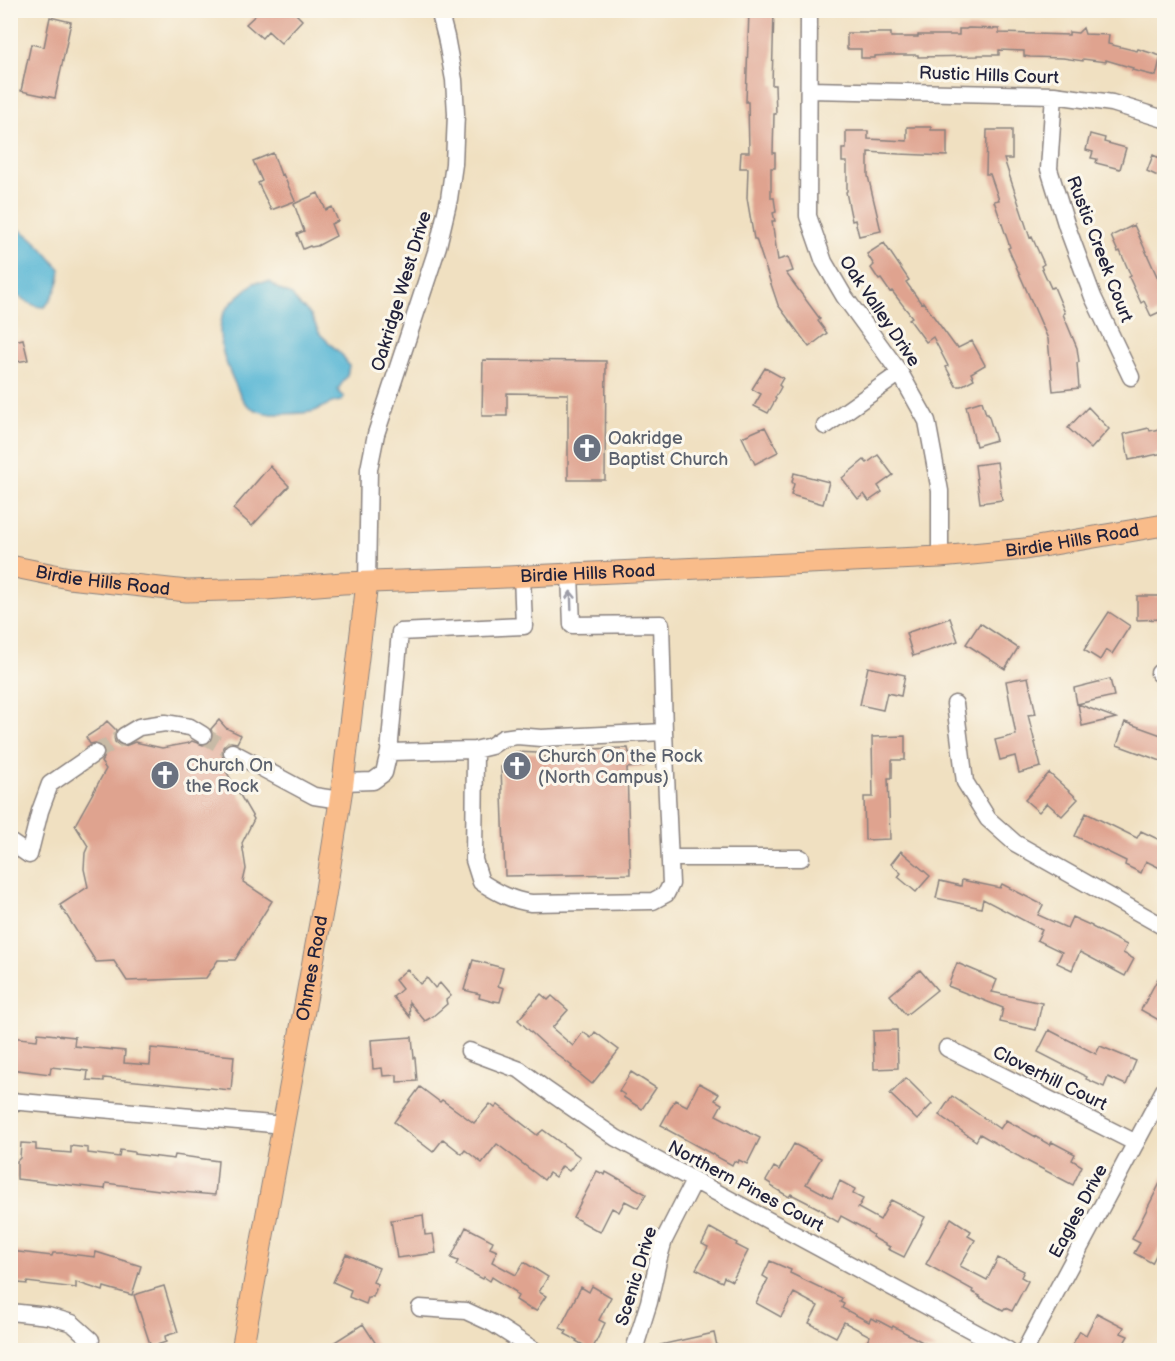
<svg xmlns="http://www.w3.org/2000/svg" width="1175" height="1361" viewBox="0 0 1175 1361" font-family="'Balsamiq Sans',sans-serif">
<rect width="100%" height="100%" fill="#fbf7ec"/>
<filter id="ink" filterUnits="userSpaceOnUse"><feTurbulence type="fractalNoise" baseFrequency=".0167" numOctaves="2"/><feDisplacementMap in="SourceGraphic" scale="12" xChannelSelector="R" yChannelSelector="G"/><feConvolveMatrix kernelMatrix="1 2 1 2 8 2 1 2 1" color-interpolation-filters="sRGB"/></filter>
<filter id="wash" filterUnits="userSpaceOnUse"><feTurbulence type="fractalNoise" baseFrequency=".008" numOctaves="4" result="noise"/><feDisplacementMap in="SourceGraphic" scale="24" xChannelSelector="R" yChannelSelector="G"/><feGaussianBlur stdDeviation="1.35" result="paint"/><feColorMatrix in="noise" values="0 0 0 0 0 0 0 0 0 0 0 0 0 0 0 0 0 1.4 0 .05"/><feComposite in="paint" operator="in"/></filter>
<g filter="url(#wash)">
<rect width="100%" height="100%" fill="#f0e0c1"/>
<!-- water -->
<path fill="#55b5d4" stroke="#3c6c88" stroke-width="1.5" d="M11,226C32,233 46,253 60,269C61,283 53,297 45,307C33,308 21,297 11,291Z
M257,282H270L280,290L292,295L300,306L305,309L311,316L320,334L343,356L349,366L347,376L338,389L340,394L344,397L342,401C332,401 325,406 317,410C309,414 281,414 271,414C262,413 253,410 246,404C242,400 239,393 237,388C227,367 213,336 224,313C230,301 244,292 254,283Z"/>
<g id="blocks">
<!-- building -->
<path fill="#dfa38f" d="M261,10H292L302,20L281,43L268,31L262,38L246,24Z
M749,10H774L772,85H775L776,114H774L773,153H775V168H771V198H774L776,212L773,213L775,221H772L778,260L788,257L793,271L786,273L820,319L818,321L827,333L809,347L778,305L756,239H754L747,198L748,168H740L741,152H749L748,102H746Z
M50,17L71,22L55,98L21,91L31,44L44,47Z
M968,28L999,29V33L1069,35V32L1078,33L1083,28L1085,34L1109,35L1108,44L1137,51L1138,49L1161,56L1156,76L1132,70L1133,68L1106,60V62L1083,59V61L1063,58L1030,57L1024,56V51L999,50V55H978V56L918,57V55H890L875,56V58H861V49H847V33H891V37H918V35H959V29H966Z
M907,127H931V130H947V156L899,154L868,152V176L881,231L859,236L855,220L852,221L846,192L847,191V162H842V149H846V131H868V139L907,141Z
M987,130H1012V159H1004L1030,238L1032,237L1044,264L1041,266L1051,288L1054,287L1065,313L1063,314L1077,348L1079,362L1077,363L1079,388L1053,391L1048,339L1008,248L1010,247L994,201L999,200L990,174H986Z
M1090,134L1105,138L1104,142L1126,148L1120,169L1096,163L1097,159L1091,158L1093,152L1086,150Z
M273,153L281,175L283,174L295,201L271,210L258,183L262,181L253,161Z
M1153,155L1164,160V179L1147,171Z
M318,193L326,210L332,207L338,221L331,224L336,236L317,246L311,247L310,246L303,249L297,234L304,231L294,204Z
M1134,225L1164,292V310L1151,316L1144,301L1141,303L1129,277L1131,276L1120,251L1118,252L1111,236Z
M884,243L909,280L906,282L921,303L923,302L955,346H957L958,348L972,341L985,365L971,373L974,379L961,386H956L946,367L948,366L933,337L926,342L909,319L912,317L892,291L890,292L881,279L879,280L871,268L874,265L867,254Z
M23,339L28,360L10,363V342Z
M483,360L606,361L605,480H568V394L507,393V416H482Z
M765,368L783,378L779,385L781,387L775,398L776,399L768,413L754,406L761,394L752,389Z
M982,401L986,414H988L996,440L976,446L966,406Z
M1088,407L1109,429L1091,449L1068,428Z
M765,427L778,452L755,464L742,437Z
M1149,428L1150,431L1164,428V453L1129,460L1124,434Z
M878,455L893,475L878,486L882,492L869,501L864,494L858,499L842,478L864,460L867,463Z
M997,462L1002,500L980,503L975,465Z
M270,466L289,486L252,526L233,509Z
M794,473L829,482L823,504L791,495L794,484L792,482Z
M1137,596H1164V619L1137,620Z
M1109,612L1130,626L1112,654L1106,650L1100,660L1084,650Z
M950,618L958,641L913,656L906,633Z
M980,623L1018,648L1005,669L966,644Z
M868,667L905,675L901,696L887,693L883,710L860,705Z
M1028,677L1036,714L1028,715L1041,767L1019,773L1015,756L1000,760L995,740L1016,735L1006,681Z
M1110,679L1114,696L1077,704L1074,688Z
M1078,704L1116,718L1082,726Z
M219,720L226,728L241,735L237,743L231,742L227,743L223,747L222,753L223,758L226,761L223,766L254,819L242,843L246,869L243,882L272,901L235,960H218L206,978L127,981L114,961L96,962L60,905L88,887L84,869L85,853L88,846L75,825L106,769L101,762L104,758L105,753L104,748L100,744L95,743L90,744L86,737L100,728L107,721L116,730L114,737L115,742L119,745L125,746L135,742L162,748L189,743L192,741L203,745L207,744L212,741L213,735L211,729Z
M1125,722L1164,736V752L1161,761L1117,745Z
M905,736V760H892V778H888L890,839L865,840L864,797H873L872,737Z
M628,748L629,753H644V766L627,768L630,874L505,876L501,767L508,766L513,760L516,752L537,753L538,757L586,756L585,749Z
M1049,773L1078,799L1062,816L1047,803L1039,812L1025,800Z
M1086,813L1137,838L1141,831L1164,842V870L1146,861L1141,873L1125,865L1126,861L1075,836Z
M901,851L930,876L916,892L898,877L901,873L891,864Z
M962,880L1000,888L1002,884L1043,905L1038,915L1067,928L1072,917L1092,926V927L1127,945L1123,953L1134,959L1125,976L1080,952L1072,970L1057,963L1062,952L1037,940L1042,930L983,899L981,908L936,898L940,881L961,886Z
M473,960L503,968L498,986L504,988L500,1002L494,1001V1002L479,998L480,994L464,990Z
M957,963L997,980L992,992L1042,1003L1036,1030L1000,1022L1003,1008L948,986Z
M1164,967V1023L1141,1010Z
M407,969L420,984L427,978L435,988L440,983L451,996L446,1000L447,1004L432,1017L425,1021L409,1002L410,1017L393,997L402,989L395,980Z
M920,970L937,990L906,1015L890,995Z
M541,994L548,1000L552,996L568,1010L552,1028L573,1046L583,1032L591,1038L595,1032L619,1050L592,1084L571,1067L572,1066L546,1046L518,1020Z
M897,1030L898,1068L874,1069L873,1031Z
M1049,1030L1096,1054L1100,1046L1136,1061L1126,1085L1108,1077L1104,1087L1086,1079L1087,1077L1038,1052Z
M38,1033L75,1037L74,1046L125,1051L124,1063L150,1065L151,1048L234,1056L231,1090L104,1078V1081L87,1080L88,1071L51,1067L50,1074L10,1069V1037L37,1040Z
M412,1037L414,1058H415L417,1081L397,1082V1075L383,1076L382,1068L373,1069L371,1040Z
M631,1072L656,1088L642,1109L623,1097L625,1095L619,1091Z
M906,1078L932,1104L917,1120L890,1094Z
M699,1083L719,1094L715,1100L722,1104L716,1115L760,1138L747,1164L739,1160L738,1163L734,1161L732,1165L666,1129L667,1128L661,1125L675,1100L687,1106Z
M420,1087L440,1102L442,1100L474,1123L490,1104L495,1108L498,1105L537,1135L543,1130L580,1157L569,1171L562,1166L555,1177L549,1173L544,1180L497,1144L482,1163L465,1150L462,1154L443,1139L433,1152L394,1122Z
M952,1096L1000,1129L1006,1120L1050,1145L1052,1142L1075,1154L1072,1160L1082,1166L1073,1185L1025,1160L980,1134L976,1141L939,1115Z
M21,1143L36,1144V1150L71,1153V1146L88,1148V1153L119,1157L120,1150L134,1152V1154L174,1159L175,1155L218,1161L215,1195L159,1190L106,1183L105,1189L17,1179V1161L20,1158Z
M794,1144L821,1158L806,1184L832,1198L840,1181L855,1189L853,1194L863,1199L858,1208L880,1220L891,1200L925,1217L904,1257L888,1249L890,1247L872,1237L873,1235L867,1231V1230L841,1216L838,1222L824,1214L825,1212L818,1208L791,1194L789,1197L771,1186V1184L766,1181L774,1167L779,1170Z
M597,1171L605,1175L606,1172L618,1179V1178L646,1194L638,1208L625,1201L619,1212L612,1208L600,1232L573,1217Z
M1164,1175V1239L1152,1263L1134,1253L1140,1243L1132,1239Z
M423,1215L425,1235L433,1234L436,1253L397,1258L391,1220Z
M951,1218L971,1231L968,1236L975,1240L960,1266L987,1280L998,1258L1024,1271L1021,1277L1028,1281L1012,1311L1005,1308L1003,1310L979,1297L980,1296L972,1292L973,1290L926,1264Z
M466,1227L493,1241L490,1248L497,1251L492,1262L516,1275L524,1262L548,1277L539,1292L546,1296L536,1311L531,1308L530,1309L516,1300L518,1296L515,1294L516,1292L492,1277L490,1281L484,1277L483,1279L456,1265L458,1261L451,1258Z
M710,1228L737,1243L736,1245L748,1251L732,1281L724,1277L722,1282L696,1269L708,1247L702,1244Z
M10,1251L52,1256L53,1253H66L69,1254L95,1257L96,1252L141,1266L132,1295L104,1287L103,1291L76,1282V1288L27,1282V1284L10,1282Z
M346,1254L379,1268L373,1282L378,1284L373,1297L371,1296L370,1298H368L366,1304L349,1297L351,1290L333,1282Z
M770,1261L791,1270L790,1273L842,1298L840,1302L844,1304L842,1308L869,1322L871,1318L876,1321L877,1320L892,1328L893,1326L937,1350H862L870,1336L844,1322L836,1337L809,1323L818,1306L794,1293L781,1317L756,1303L768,1279L763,1276Z
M164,1286L178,1332L165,1336L166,1342L151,1347L134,1295Z
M592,1286L611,1297L599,1320L605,1323L592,1350L576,1341L577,1340L565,1334L567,1331L560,1328L581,1287L589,1292Z
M1097,1313L1124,1327L1121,1333L1128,1336L1120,1350H1079L1071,1347L1080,1331L1086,1335Z
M363,1324L380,1350H322Z
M714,1333L718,1350H660V1345Z"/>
</g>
</g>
<g filter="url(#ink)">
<use href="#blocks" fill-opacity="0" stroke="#89817e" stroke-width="1.5"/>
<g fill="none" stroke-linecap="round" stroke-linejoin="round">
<!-- minor-tunnel -->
<path stroke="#c7baa6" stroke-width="16" stroke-dasharray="16 8" stroke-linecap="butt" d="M203,735L232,752
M95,753L124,736"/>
<!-- minor casing -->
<g stroke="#89817e" stroke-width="19">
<path id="minor" d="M809,10L808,216L824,262L844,296L900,373L927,421L940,491V557
M809,90L1054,95L1112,103L1164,119
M1054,95L1049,169L1067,227L1093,297L1131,377
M825,426L900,373
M367,583L369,469L376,434L438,246L449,199L454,164L456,114L454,80L446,37L439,10
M1159,673L1164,676
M955,704L965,782L988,819L1015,843L1164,927
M124,736L139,727L165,723L190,727L203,735
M475,750L474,860L481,882C498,893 511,900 531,903L653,901L666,894L671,884L664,732
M232,752L314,796L340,800
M389,752L475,750L491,746L503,738L517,736L541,738L664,732L661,624L572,625L570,574
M343,782L373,781L384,773L389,752L400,632L524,626L522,576
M10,842L29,855L40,811L50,784L95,753
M670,858H801
M947,1048L1136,1143
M469,1051L520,1070L545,1089L616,1138L1008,1350
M10,1101L283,1125
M420,1308L466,1311L492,1323L534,1350
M10,1312L48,1316L72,1323L91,1340
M634,1350L649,1302L658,1261L664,1240L694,1181
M1025,1350L1164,1090"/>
</g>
<!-- major casing -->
<g stroke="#89817e" stroke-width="23">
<g id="major">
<path id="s1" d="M10,566L69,578L187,591L266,589L343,583L484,578L940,557L1025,549L1164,525"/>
<path id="s2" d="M242,1350L325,896L343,782L367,583"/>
</g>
</g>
<!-- minor -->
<use href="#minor" stroke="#fff" stroke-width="16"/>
<!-- major -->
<use href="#major" stroke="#f9bc8a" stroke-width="21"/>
</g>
<!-- one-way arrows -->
<defs><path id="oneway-shaft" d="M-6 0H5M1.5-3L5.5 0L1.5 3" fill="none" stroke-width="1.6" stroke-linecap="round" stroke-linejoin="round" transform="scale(1.5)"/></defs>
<use stroke="#9c9ca7" href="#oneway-shaft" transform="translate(571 600) rotate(-92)"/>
</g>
<!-- icons -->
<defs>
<g id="church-disc" transform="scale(1.5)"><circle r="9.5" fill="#6b7280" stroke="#fbf7ec"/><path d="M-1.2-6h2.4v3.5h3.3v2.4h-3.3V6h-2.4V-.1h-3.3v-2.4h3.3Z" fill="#fff"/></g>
</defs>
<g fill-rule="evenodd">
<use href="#church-disc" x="587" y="448"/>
<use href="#church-disc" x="517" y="766"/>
<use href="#church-disc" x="165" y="775"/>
</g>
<g text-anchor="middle" stroke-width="6" stroke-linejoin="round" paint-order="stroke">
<!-- street labels -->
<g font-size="18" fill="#22223b" stroke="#fbf7ec">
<text transform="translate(989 75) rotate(2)" y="6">Rustic Hills Court</text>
<text transform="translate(1100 249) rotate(69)" y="6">Rustic Creek Court</text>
<text transform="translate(401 291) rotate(-73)" y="6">Oakridge West Drive</text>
<text transform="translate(880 311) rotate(56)" y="6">Oak Valley Drive</text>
<text dy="6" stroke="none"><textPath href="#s1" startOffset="1066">Birdie Hills Road</textPath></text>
<text dy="6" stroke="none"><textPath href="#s1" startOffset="580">Birdie Hills Road</textPath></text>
<text dy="6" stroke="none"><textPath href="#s1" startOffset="94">Birdie Hills Road</textPath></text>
<text dy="6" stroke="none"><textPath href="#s2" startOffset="388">Ohmes Road</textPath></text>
<text transform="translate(1050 1078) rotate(26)" y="6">Cloverhill Court</text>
<text transform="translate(746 1186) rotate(28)" y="6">Northern Pines Court</text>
<text transform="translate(1078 1211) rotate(-62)" y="6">Eagles Drive</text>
<text transform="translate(636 1276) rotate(-73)" y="6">Scenic Drive</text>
</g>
<!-- worship labels -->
<g font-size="18" fill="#5b616d" stroke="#fbf7ec" text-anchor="start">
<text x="608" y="444">Oakridge<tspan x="608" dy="21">Baptist Church</tspan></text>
<text x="538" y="762">Church On the Rock<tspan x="538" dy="21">(North Campus)</tspan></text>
<text x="186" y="771">Church On<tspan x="186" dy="21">the Rock</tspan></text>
</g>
</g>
<!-- margin -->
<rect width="1175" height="1361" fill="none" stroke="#fbf7ec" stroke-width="36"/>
</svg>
